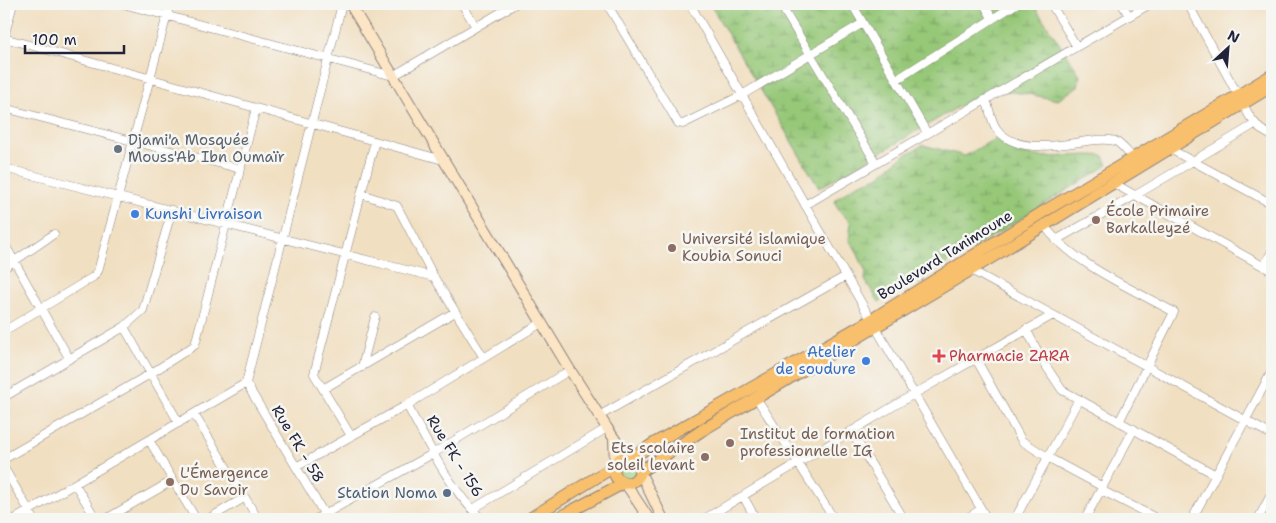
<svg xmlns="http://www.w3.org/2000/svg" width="1276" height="523" viewBox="0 0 1276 523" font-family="'Shantell Sans',sans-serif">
<defs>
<pattern id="wetland-marsh" width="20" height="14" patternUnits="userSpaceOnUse" patternTransform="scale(1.25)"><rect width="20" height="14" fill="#96c878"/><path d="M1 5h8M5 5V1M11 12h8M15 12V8" fill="none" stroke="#7aa264"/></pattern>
</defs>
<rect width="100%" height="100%" fill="#f6f6f2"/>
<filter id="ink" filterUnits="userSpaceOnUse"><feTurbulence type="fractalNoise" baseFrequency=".02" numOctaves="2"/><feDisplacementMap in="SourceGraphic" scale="10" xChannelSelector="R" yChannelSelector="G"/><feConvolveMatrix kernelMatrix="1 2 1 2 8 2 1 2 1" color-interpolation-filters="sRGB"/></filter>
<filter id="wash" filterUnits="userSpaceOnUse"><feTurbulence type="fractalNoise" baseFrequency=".0096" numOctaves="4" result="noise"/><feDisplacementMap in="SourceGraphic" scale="20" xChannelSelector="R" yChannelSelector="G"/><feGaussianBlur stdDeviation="1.12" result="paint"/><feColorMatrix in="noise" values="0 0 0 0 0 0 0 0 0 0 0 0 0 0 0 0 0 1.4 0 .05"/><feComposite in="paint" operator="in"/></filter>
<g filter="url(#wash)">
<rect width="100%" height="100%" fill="#f1dfc1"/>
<!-- grass -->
<path fill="#96c878" stroke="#5c755a" d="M617 470a10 10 0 1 1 20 0a10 10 0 1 1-20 0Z"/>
<!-- wetland -->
<path fill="url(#wetland-marsh)" stroke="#5c755a" d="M710,4H1033L1080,75L1078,86L1058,100L1028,94L989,89L819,188Z
M996,138C1002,141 1007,146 1012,149C1039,164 1074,152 1104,156L1108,165L967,252L879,302L865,280L866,272L855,248L849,240L851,222L842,214L835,203L836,199L858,184L878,177L903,156L923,145L965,156Z"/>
</g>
<g filter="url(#ink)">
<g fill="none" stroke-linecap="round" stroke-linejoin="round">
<!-- street casing -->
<g stroke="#8a807e" stroke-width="9">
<path id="street" d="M123,4L393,76L515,4
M462,4L476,27
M607,4L678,123L683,124L742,95L863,23
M690,4L877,330L987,519
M780,4L876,163
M852,4L927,133
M984,4L992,18
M1051,4L1077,47
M1122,4L1129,16
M1188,4L1250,117L1260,129L1272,136
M4,37L13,4
M4,38L443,160
M896,80L1016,4
M986,99C989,108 991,120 996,128C1015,155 1060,145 1087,141C1096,140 1109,138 1117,142C1123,146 1129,154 1134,159
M4,108L241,169
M1170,149L1272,204
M4,168L434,277
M1113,183L1272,271
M362,194L397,206L434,277L484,358
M805,205L1150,4
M1044,225C1070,262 1134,290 1174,312L1119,422
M1056,240L1136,195L1255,124
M4,243L69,358
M1264,266L1272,251
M4,268L54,234
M971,270L1272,435
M124,327L179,423
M1026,329L1044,363L1062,390L1216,475
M4,331L93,277L98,271L170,4
M976,359L1022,441L1049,458L1103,487
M362,367L375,317
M246,383L326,517
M323,389L455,312
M4,397L124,327L143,310L172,210
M757,399L834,519
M407,405C427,442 451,492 482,519
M194,414L258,519
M599,416L846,276
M851,431L904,519
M351,436L314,374L375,141
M149,440L196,519
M4,459L150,374L195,345L256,108
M296,467L407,405L541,323
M4,468L34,519
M75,484L96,519
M1101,490L1158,519
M743,496L756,519
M473,509L607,428
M15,519L246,383L342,4
M106,519L172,481
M208,519L244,498
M316,519L434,453L570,370
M704,519L914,394L1053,315
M965,519L980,510
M1015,519L1079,399
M1085,519L1134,429
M1192,519L1272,371
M1258,519L1272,493"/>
</g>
<!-- secondary casing -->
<g stroke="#8a807e" stroke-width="12">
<path id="secondary" d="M350,4L570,370L607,428L627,457
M614,439L615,465
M641,474L663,519
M626,484L649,519"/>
</g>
<!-- primary casing -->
<g stroke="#8a807e" stroke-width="13">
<path id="primary" d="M614 470a13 13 0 1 1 26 0a13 13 0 1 1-26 0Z
M632,458L653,444L871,320L1043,212L1272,75
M641,471L701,431L971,270L1272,86
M529,519L615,466
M556,519L624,483"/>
</g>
<!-- street -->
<use href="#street" stroke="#fff" stroke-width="8"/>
<!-- secondary -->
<use href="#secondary" stroke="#fce5c4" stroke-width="10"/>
<!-- primary -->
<use href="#primary" stroke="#f8bf6c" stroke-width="11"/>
</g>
</g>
<!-- markers -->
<circle fill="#6b7280" stroke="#f6f6f2" stroke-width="2" cx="118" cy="149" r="5"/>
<g fill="#3f7fe0" stroke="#f6f6f2" stroke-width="2">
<circle cx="135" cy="214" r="5"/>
<circle cx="866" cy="361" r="5"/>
</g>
<g fill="#8d6e63" stroke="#f6f6f2" stroke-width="2">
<circle cx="1096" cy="220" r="5"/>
<circle cx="672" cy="248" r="5"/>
<circle cx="730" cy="443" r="5"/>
<circle cx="705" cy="457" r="5"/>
<circle cx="170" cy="482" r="5"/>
</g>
<path fill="#e0444e" stroke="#f6f6f2" stroke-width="2" d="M936.5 348.5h5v5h5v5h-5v5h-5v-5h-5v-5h5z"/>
<circle fill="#5c6f8a" stroke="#f6f6f2" stroke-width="2" cx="447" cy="493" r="5"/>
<g text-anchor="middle" stroke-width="5" stroke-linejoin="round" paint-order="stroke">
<!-- worship labels -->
<g font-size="15" fill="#5b616d" stroke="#f6f6f2" text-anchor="start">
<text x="128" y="145">Djami'a Mosquée<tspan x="128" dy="17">Mouss'Ab Ibn Oumaïr</tspan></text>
</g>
<!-- education labels -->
<g font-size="15" fill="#785e54" stroke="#f6f6f2" text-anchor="start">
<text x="1106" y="216">École Primaire<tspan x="1106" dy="17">Barkalleyzé</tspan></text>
<text x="682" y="244">Université islamique<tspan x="682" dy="17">Koubia Sonuci</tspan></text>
<text x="740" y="439">Institut de formation<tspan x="740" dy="17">professionnelle IG</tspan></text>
<text x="695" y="453" text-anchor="end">Ets scolaire<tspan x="695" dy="17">soleil levant</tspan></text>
<text x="180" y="478">L'Émergence<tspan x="180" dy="17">Du Savoir</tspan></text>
</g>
<!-- shop labels -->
<g font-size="15" fill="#366cbe" stroke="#f6f6f2" text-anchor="start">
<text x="145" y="219">Kunshi Livraison</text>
<text x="856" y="357" text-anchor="end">Atelier<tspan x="856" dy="17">de soudure</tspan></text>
</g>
<!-- street labels -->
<g font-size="15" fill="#22223b" stroke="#f6f6f2">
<text transform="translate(945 255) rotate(-32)" y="5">Boulevard Tanimoune</text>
<text transform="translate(298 444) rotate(59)" y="5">Rue FK - 58</text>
<text transform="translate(455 456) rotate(58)" y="5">Rue FK - 156</text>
</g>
<!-- health labels -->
<g font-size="15" fill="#be3a42" stroke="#f6f6f2" text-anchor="start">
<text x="949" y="361">Pharmacie ZARA</text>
</g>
<!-- service labels -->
<g font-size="15" fill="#4e5e75" stroke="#f6f6f2" text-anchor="end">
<text x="437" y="498">Station Noma</text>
</g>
</g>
<!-- margin -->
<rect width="1276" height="523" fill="none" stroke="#f6f6f2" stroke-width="20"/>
<!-- north arrow -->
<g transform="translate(1228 48) rotate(26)" stroke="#f6f6f2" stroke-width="4" paint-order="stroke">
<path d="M0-4L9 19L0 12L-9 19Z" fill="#22223b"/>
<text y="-8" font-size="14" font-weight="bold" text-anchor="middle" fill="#22223b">N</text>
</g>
<!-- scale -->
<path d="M25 45v8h99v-8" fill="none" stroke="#22223b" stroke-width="2.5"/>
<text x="32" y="45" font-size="15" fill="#22223b" stroke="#f6f6f2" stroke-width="4" paint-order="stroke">100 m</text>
</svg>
